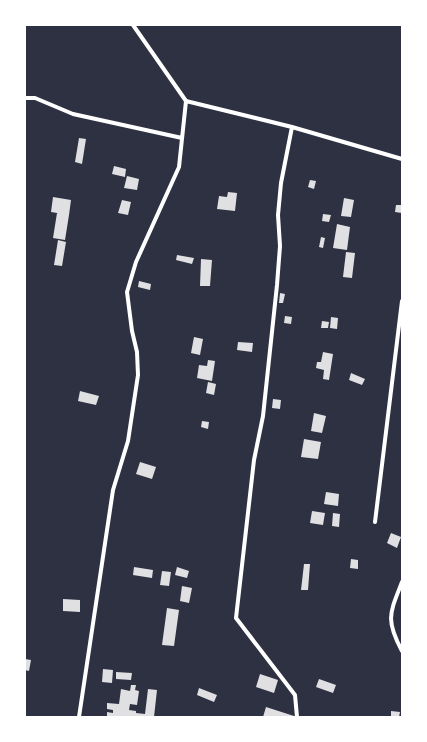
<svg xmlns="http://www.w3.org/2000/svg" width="427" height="742" viewBox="0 0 427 742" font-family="Cabin,sans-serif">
<rect width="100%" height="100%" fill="#2d3142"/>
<!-- building -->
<path fill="#e0e0e3" d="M79,138L86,139L82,164L75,162Z
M114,166L126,169L125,177L112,174Z
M127,176L139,179L137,190L124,188Z
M310,180L316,181L314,189L308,187Z
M228,192L237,193L235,211L217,209L219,196L227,197Z
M53,197L71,200L69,215L51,212Z
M344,198L354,200L351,217L341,216Z
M122,200L131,202L128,215L118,213Z
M396,205H402V213L395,212Z
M57,213L69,215L65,240L53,238Z
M323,214L331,215L329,222L322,221Z
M337,224L350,227L347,250L333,248Z
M321,237L325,238L323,248L319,247Z
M58,240L66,242L62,266L54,265Z
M346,252L355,253L352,278L343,277Z
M177,255L194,258L192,264L176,260Z
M201,259L212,260L210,286H200Z
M139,281L151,284L150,290L138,287Z
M280,293L285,294L283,303H279Z
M285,316L292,317L291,324L284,323Z
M331,317L338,318L337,329L330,328Z
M322,321L329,322L328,328H321Z
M194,337L203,339L200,355L191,353Z
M238,342L253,343L252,352L237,350Z
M323,352L333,354L329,380L323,379L324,370L316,368L317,362H321Z
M208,360L215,361L212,381L197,378L199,365L207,366Z
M351,373L365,379L362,385L349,380Z
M208,382L216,384L214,395L206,393Z
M80,391L99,396L96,405L78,401Z
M273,399L281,400L280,409L272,408Z
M314,413L326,416L322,433L311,431Z
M202,421L209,422L208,429L201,427Z
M304,439L321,442L318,459L301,457Z
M140,462L156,467L152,479L136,474Z
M326,492L339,494L338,506L324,504Z
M312,511L325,513L323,525L310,523Z
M333,513L340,514L339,527L332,526Z
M391,533L401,537L397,548L387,543Z
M351,559L358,560V569L350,568Z
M304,564H310L308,590H301Z
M134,567L153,570L152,578L133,575Z
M177,567L189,571L187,578L175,575Z
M162,571L171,572L169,586L160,585Z
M182,586L192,588L189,603L180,601Z
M63,599L80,600V612L63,611Z
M167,608L179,610L174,646L162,645Z
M25,659L31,660L29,671L25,670Z
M103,669L113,670L112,683L102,682Z
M116,672L132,673L131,680L116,679Z
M260,674L278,680L274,693L256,687Z
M319,679L336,685L333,693L316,687Z
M131,685H136L135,690L139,691L137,705L130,704L129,710L136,711V713L145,714L148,689L157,690L154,717H107V712L113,713V710L107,709V703L119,704L121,689L130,691Z
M199,688L217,695L214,702L197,695Z
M266,707L294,716V717H263Z
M391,711L400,712L399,717H391Z"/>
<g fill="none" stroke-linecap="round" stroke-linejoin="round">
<!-- minor -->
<path stroke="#fff" stroke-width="4" d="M133,25L186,101L292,127L402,159
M25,98H35L73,114L182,138
M292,127L281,183L278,215L280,246L277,285L263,416L254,460L236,618L295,695L297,717
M375,522L402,301
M402,582C390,613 385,619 402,651
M79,717L113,490L128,441L138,375L137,352L132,331L127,292L136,262L179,167L186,101"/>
</g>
<!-- border -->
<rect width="427" height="742" fill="none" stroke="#ffffff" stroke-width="52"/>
</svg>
